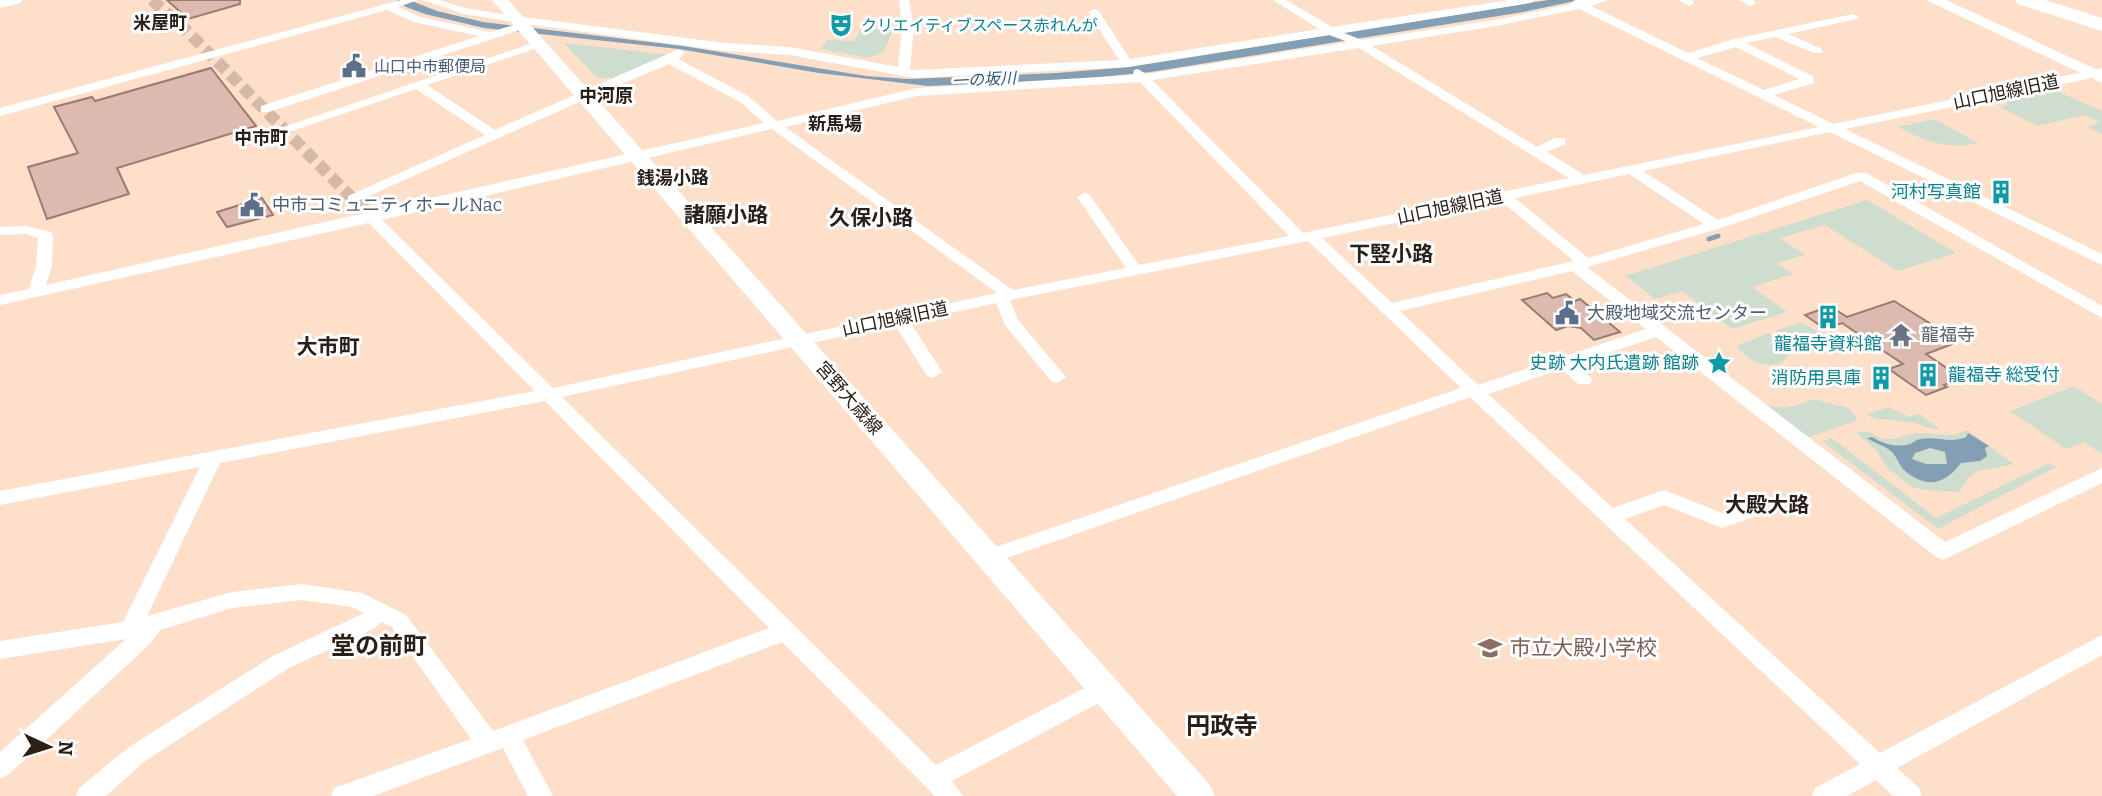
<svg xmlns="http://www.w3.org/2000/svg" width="2102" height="796" viewBox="0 0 2102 796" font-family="Bitter,'Noto Sans JP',serif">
<rect width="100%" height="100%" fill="#fddfca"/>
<!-- green -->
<path fill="#ceddcd" d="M861,29L893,30L884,52L868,58L821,49L827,40L854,41Z
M564,43L670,55L613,78H597Z
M2050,88L2102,111V134L2088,127L2100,122L2083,115L2038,126L1999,107L2008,105L2001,98Z
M1934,119L1978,143C1949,150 1924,141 1898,127Z
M1867,200L1956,253L1898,271L1825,225L1780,238L1805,255L1777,263L1793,274L1752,287L1787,312L1732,329L1682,291L1655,299L1625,276Z
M1801,322L1817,331L1819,337L1816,341C1802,346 1784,344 1776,331Z
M1769,333L1786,345L1788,357C1771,374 1750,362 1736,346Z
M2074,386L2102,404V454L2084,442L2066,449L2010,411Z
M1813,399L1849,408L1858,420L1807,438L1761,403C1781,411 1794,407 1813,399Z
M1889,407L1908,417L1919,414L1940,429L1929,428L1915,423L1873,418L1867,414Z
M1967,430L2014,464L1978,471L1970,476L1959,492L1924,490L1913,487L1888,469L1876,450L1856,433L1867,431L1883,439H1894L1914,433L1953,435Z
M1832,438L1936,518L2049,463L2056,467L1938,529L1822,441Z"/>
<!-- water -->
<path fill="#849fb4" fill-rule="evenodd" d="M397,0H409L437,11L483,22L683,46L866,76L908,79L1057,73L1129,67L1548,0H1580L1523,12L1151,72L1070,80L928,86L819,73L679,49L484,28L425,14L406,7Z
M1968,433L1989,446L1985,448L1987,456L1980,461L1961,463C1945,484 1927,490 1904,470C1899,465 1897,457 1892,452C1886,446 1874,443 1867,438L1872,437C1883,444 1897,448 1910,444C1913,443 1917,439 1921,439C1936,436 1950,444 1966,437ZM1930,448L1945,452L1947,464H1926L1912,459L1915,453Z"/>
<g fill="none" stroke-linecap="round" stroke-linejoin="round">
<!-- stream -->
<path stroke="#849fb4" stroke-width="5" d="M1709,239L1718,236"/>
</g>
<!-- building -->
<path fill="#ddbab0" stroke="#9b7b71" stroke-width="2" d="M167,0H240V4L188,19Z
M211,68L256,126L117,168L129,194L47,219L28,167L78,153L54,107L92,97L95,101Z
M262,198L273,215L227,227L217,212Z
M1547,293L1553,298L1566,294L1575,301L1580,299L1620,332L1594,340L1581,328L1568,326L1556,330L1522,300Z
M1894,301L1934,326L1930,328L1955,343L1926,354L1957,375L1948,378L1953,381L1944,385L1947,387L1926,395L1889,369L1903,364L1842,323L1825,329L1805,315L1830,306L1847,317Z"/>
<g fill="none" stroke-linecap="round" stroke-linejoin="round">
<!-- street-tunnel-far1 -->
<path stroke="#d3b9a6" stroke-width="12" stroke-dasharray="12 6" stroke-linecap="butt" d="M152,0L187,31L354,200"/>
<!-- street-tunnel -->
<path stroke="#d3b9a6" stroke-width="17" stroke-dasharray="17 8" stroke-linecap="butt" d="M352,198L372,218"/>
<!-- street -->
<path fill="#fff" fill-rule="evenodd" d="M401,0H418L398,7L421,17L491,32L520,23L464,14L422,0H439L465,8L515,16L725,43L790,47L898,67L902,27L899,0H909L914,27L910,70H914L1119,60L1088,12L1094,9L1098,10L1130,59L1319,29L1273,0H1286L1332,27L1509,0H1535L1530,3L1344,33L1362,40L1501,19L1571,4L1575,0H1608L1591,6L1688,53L1734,39L1853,14L1859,17L1857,19L1788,34L1822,49V53H1814L1775,37L1746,43L1814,77V83L1774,95L1833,124L2102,68V76L1845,129L2102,254V265L1830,132L1643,171L1718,220L1856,173H1866L2102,306V318L1860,181L1721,228L1587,267L1945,542L2102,468V483L1943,560L1936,557L1656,337L1577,364L1593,380L1590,384H1578L1562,369L1488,394L1613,508L1664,490L1722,513L1747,505L1754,507L1757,512L1754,517L1722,528L1664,505L1625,519L1880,753L2102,635V655L1897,768L1919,788L1922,796H1893L1876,780L1847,796H1812L1815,788L1860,764L1470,397L995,562L988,565L981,562L978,557L981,552L1461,388L1308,241L1010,300L1018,320L1066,377L1057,383L1051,381L1005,325L996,303L910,322L942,372L933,378L927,376L895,325L562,397L936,765L1096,682L1104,679L1112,682L1115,689L1112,696L952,781L963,796H935L782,642L523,740L553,796H528L503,748L373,796H331L334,788L471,739L392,627L381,622L375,628L289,668L145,761L106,796H76L79,788L129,747L273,656L364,613L352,607L302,600L232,608L160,630L151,643L8,775L0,778V752L126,639L0,659V641L123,622L200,467L0,505V491L535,391L369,223L0,305V295L29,289L36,266L38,238L26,234L0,235V227L26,226L51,232L53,235L52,266L46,285L764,123L740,102L669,64L588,98L353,203L348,202V196L485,135L416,89L289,132L284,133L277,129L539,41L545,44L543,46L427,85L495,130L679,49L685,53L678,59L748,96L777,121L917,88L1133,75L1134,70L1138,69L1146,74L1348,42L1329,35L1127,67L914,78L790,55L725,51L526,24V28L269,112H261V106L479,36L414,22L387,10L0,116V108ZM1579,9L1819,127L1584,175L1547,152L1565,144V138H1555L1537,147L1372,46L1501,25ZM1736,47L1799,79L1764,90L1697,58ZM1359,48L1569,178L1303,233L1152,80ZM1140,82L1289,236L1139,265L1089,194L1084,193L1077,197L1126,268L1013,290L785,127L917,96ZM772,129L997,293L553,388L382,220ZM1629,174L1704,224L1588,258L1515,198ZM1501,201L1574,261L1392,303L1322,238ZM1572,271L1646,329L1478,385L1400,311ZM545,401L769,628L493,731L406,615L362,593L302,584L232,592L147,616L220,463Z
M1678,0H1692L1694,3L1689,6Z
M1739,0H1753L1756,3L1751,6Z"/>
<!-- secondary -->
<path fill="#fff" fill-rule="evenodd" d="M0,0H23L20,3L0,8Z
M492,0H508L1210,785L1215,796H1177Z
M1926,0H1946L2102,72V83Z"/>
<!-- highway -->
<path fill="#fff" fill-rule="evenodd" d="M2015,0H2045L2102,18V31L2018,4Z"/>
</g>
<!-- icons -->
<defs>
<g id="theatre-bare" transform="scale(1.89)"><path d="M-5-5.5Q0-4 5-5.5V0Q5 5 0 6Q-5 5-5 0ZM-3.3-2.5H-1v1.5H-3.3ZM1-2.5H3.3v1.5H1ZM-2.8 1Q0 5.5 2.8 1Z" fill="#0f9aa8" stroke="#fff" stroke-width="2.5" paint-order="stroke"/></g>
<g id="civic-bare" transform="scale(1.89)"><path d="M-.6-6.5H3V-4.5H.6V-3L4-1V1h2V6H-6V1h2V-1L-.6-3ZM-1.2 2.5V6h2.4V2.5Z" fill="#5c6f8a" stroke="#fff" stroke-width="2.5" paint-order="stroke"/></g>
<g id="building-bare" transform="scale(1.89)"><path d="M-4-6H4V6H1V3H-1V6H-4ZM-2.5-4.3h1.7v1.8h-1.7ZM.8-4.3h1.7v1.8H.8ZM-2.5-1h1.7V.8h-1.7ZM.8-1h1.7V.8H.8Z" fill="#0f9aa8" stroke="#fff" stroke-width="2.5" paint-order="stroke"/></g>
<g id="temple-bare" transform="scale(1.89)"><path d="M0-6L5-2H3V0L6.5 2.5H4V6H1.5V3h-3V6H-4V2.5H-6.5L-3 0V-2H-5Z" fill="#6b7280" stroke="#fff" stroke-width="2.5" paint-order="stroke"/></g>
<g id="sight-bare" transform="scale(1.89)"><path d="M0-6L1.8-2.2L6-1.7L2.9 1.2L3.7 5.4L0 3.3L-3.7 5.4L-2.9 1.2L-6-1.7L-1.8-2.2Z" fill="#0f9aa8" stroke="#fff" stroke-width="2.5" paint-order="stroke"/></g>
<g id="school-bare" transform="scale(1.89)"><path d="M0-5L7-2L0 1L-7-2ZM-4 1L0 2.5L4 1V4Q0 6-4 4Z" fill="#8d6e63" stroke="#fff" stroke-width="2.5" paint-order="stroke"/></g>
</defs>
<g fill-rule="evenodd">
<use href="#theatre-bare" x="841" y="25"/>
<use href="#civic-bare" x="354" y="66"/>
<use href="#building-bare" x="2001" y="192"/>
<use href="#civic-bare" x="252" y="205"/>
<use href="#civic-bare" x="1567" y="313"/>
<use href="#building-bare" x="1828" y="317"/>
<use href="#temple-bare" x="1901" y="335"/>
<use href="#sight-bare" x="1719" y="363"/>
<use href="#building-bare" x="1928" y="375"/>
<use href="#building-bare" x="1881" y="378"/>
<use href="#school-bare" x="1490" y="648"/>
</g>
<g text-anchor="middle" stroke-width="6" stroke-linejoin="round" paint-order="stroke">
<!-- far-culture labels -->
<g font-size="16" fill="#0d838f" stroke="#fff" text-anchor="start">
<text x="861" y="31">クリエイティブスペース赤れんが</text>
</g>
<!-- far-service labels -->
<g font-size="16" fill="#4e5e75" stroke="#fff" text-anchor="start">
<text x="374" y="72">山口中市郵便局</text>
</g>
<!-- far-water labels -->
<g font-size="16" font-style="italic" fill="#2a5878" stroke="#fff">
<text transform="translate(984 79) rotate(-3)" y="6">一の坂川</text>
</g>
<!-- far-quarter labels -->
<g font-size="18" font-weight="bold" fill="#2a2018" stroke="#fff">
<text x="160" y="29">米屋町</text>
<text x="606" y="102">中河原</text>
<text x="835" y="130">新馬場</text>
<text x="261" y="144">中市町</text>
<text x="673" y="184">銭湯小路</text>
</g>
<!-- street labels -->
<g font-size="18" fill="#2a2018" stroke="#fff">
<text transform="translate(2006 92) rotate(-12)" y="6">山口旭線旧道</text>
<text transform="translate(1450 207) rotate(-12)" y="6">山口旭線旧道</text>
<text transform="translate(895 319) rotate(-12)" y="6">山口旭線旧道</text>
<text transform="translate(849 398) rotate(49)" y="6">宮野大歳線</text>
</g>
<!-- culture labels -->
<g font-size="18" fill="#0d838f" stroke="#fff" text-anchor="end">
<text x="1981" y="198">河村写真館</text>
<text x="1828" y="350" text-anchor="middle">龍福寺資料館</text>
<text x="1699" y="369">史跡 大内氏遺跡 館跡</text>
<text x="1948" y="381" text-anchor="start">龍福寺 総受付</text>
<text x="1861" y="384">消防用具庫</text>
</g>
<!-- service labels -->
<g font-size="18" fill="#4e5e75" stroke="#fff" text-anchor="start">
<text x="272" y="211">中市コミュニティホールNac</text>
<text x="1587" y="319">大殿地域交流センター</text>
</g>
<!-- worship labels -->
<g font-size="18" fill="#5b616d" stroke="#fff" text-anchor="start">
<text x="1921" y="341">龍福寺</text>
</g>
<!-- quarter labels -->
<g font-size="21" font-weight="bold" fill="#2a2018" stroke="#fff">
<text x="726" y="222">諸願小路</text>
<text x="871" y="225">久保小路</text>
<text x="1391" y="261">下竪小路</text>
<text x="328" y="354">大市町</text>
<text x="1767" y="512">大殿大路</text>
</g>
<!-- near-education labels -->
<g font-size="21" fill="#785e54" stroke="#fff" text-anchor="start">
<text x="1510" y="655">市立大殿小学校</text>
</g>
<!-- near-quarter labels -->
<g font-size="24" font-weight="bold" fill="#2a2018" stroke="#fff">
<text x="379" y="654">堂の前町</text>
<text x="1222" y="734">円政寺</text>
</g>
</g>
<!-- north arrow -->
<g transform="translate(49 747) rotate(94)" stroke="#ffffff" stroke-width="5" paint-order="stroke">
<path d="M0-5L12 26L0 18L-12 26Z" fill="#2a2018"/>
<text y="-10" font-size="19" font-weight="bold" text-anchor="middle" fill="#2a2018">N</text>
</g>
</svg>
